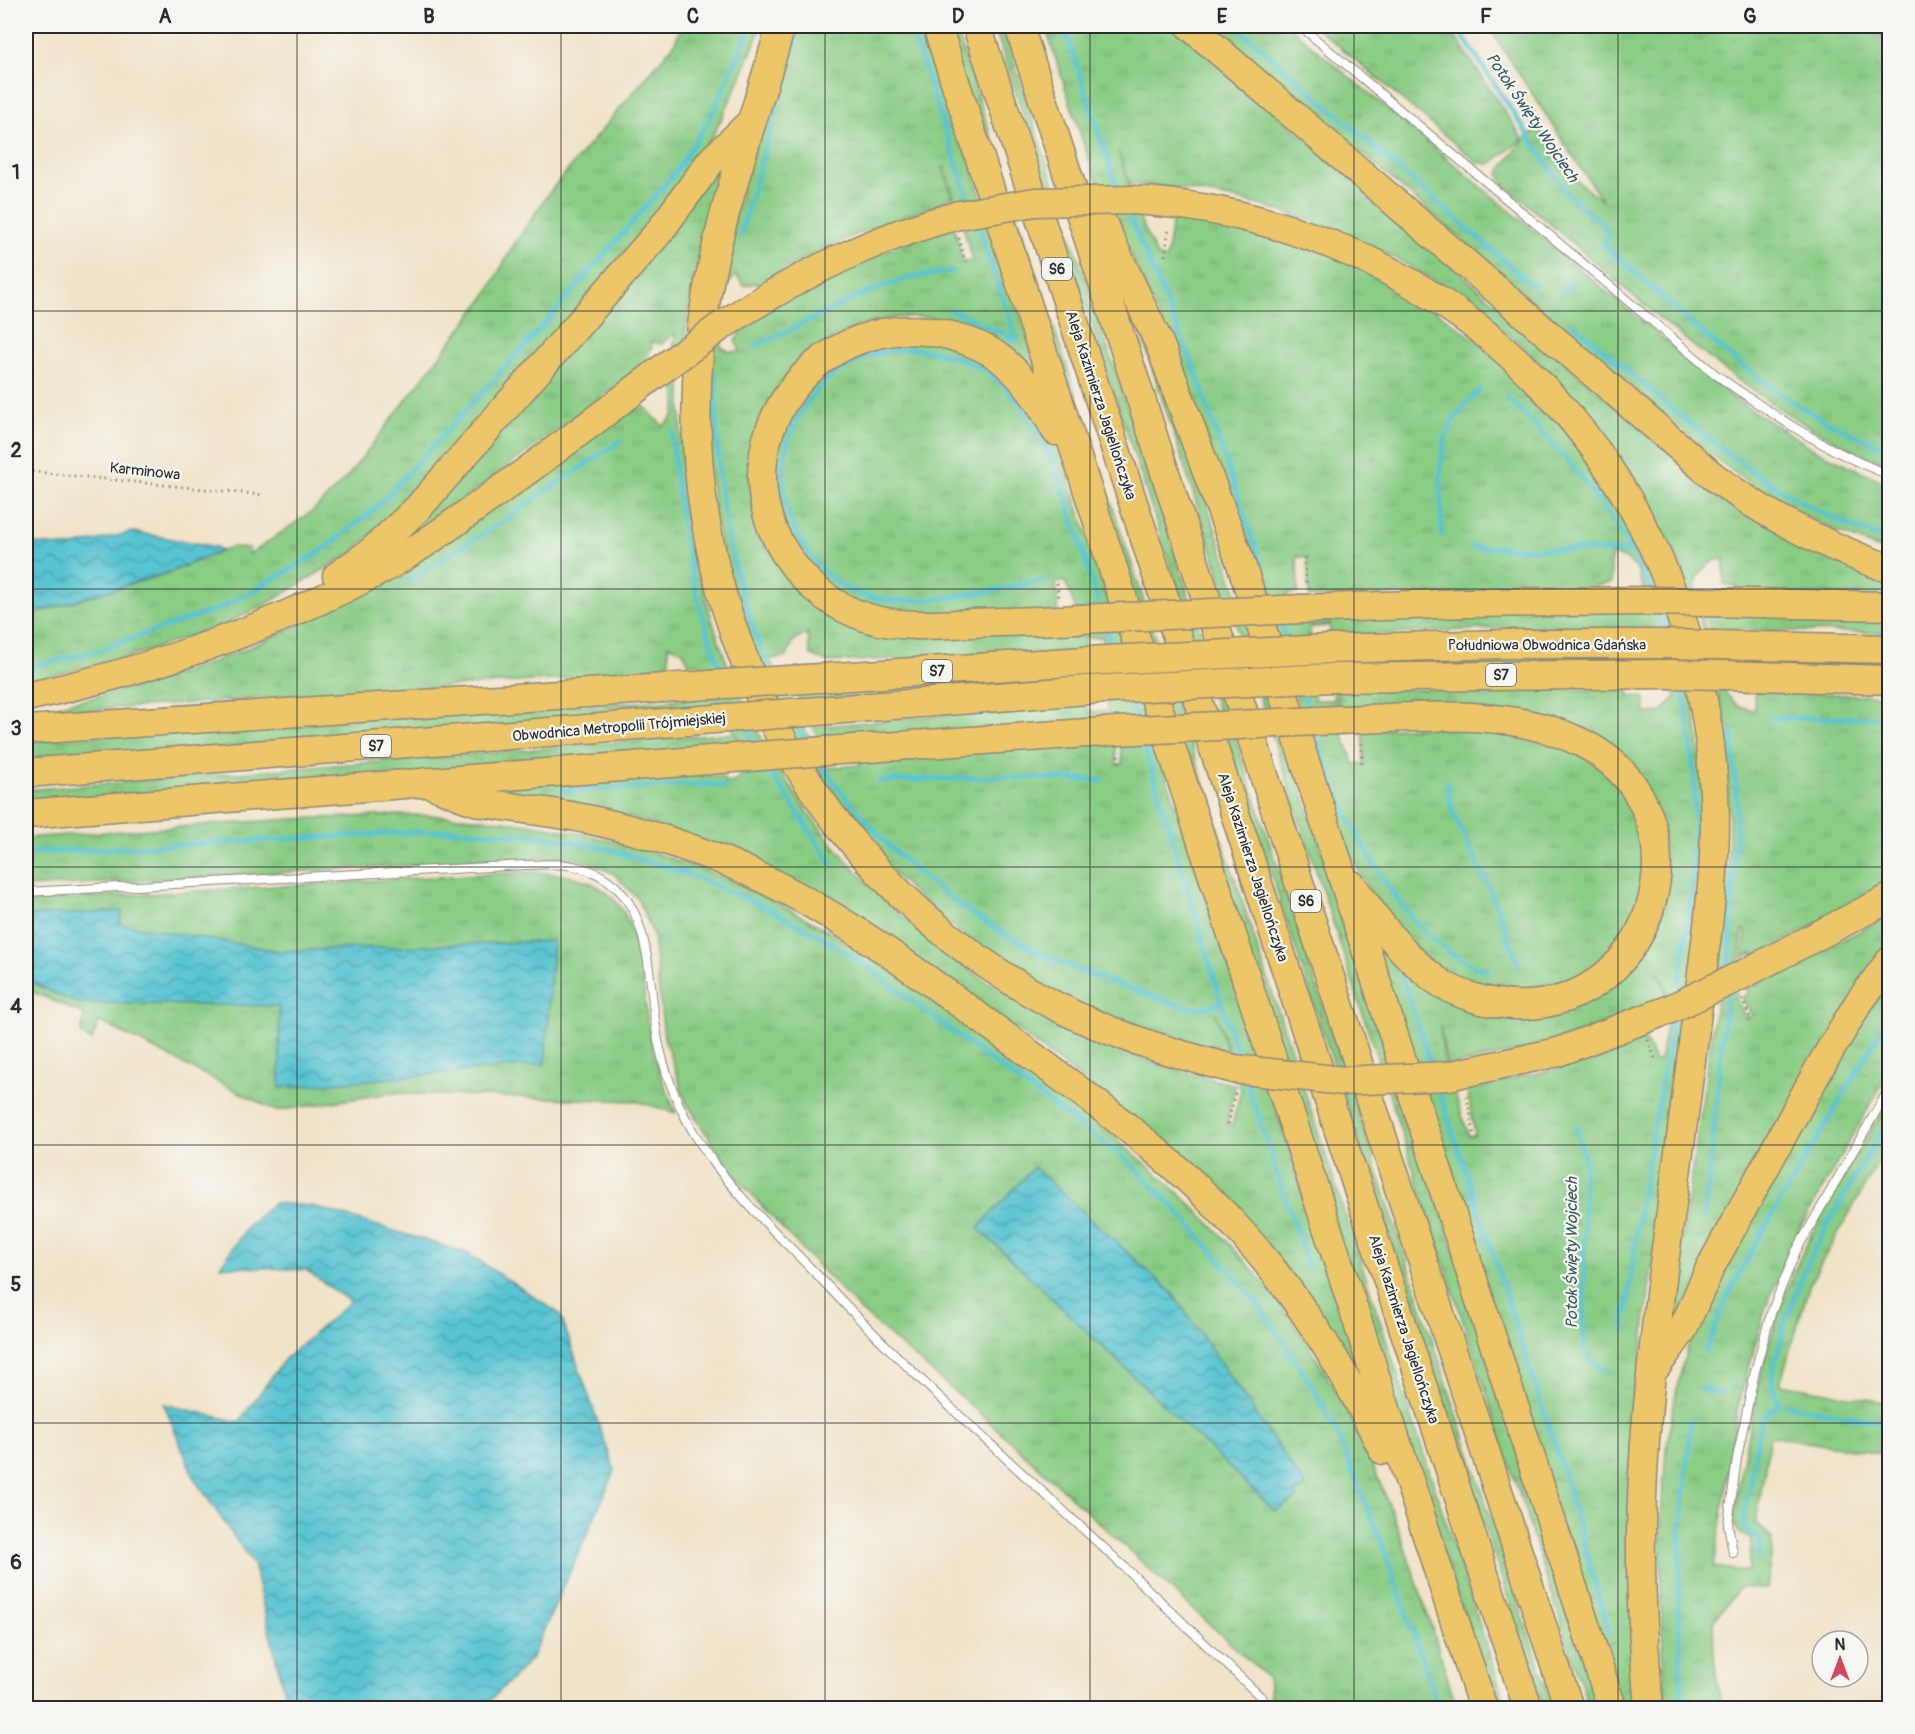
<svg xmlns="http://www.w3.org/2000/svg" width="1915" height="1734" viewBox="0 0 1915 1734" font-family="Pangolin,sans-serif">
<defs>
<pattern id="grass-tufts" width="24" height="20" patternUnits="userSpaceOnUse" patternTransform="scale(1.5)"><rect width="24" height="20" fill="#89cc84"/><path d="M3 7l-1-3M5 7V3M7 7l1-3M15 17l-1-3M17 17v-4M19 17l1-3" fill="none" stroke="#76af72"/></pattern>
<pattern id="water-waves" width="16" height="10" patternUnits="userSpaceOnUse" patternTransform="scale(1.5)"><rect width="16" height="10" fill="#58c4d1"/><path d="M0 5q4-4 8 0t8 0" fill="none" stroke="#499faa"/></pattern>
</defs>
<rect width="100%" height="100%" fill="#f6f6f2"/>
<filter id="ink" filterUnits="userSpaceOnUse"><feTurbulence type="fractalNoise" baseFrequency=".0167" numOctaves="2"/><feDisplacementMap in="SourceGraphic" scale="12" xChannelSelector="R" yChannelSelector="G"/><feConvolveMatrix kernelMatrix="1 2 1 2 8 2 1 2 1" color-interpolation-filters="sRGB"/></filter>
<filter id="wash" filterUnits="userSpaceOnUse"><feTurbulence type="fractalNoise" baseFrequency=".008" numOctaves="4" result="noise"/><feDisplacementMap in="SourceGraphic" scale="24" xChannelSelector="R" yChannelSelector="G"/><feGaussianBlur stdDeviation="1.35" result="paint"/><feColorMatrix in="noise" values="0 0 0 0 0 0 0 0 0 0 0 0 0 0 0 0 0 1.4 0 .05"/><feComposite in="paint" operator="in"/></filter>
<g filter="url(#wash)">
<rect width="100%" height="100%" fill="#f0e3c8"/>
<!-- grass -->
<path fill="url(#grass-tufts)" stroke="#5a7c58" stroke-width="1.5" fill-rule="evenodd" d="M681,26H761C742,78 719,129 689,176L432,478L351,553L265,605L227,623L133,656L26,682V616L167,573L232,547L249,548L250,554L314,510L348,476L485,297L515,243L552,189L675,43Z
M792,26H926L1040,376L1037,379C1022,364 1008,349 989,338C845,257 683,429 779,566C799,595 828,616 861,628C898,641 940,635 978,632C1013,630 1048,628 1082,625L1065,581L1056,583L1058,611C999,615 935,626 877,612C840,603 809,579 789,547C708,414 886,264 1006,374C1034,399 1053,438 1067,473L1361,1370L1359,1374L1355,1373C1269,1217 1145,1124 1005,1022C909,952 814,884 702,841C655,823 606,810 556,801C533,797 500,798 481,790L483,786L708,770V775L724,778L725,783L734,782L741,774L755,773V771L717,698L721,708L26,763V741L717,697L699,663L689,664L683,651L668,645L669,662L654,673L57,712L54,709C61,702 78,701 88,699C131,689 174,676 215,661C369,602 499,507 628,406L631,410L645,407L663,426L672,418L676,407V394L670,382L675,333L661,344L650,342L652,347L647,357L649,360L470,495L407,537L403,536L664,235L723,158L724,161C701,238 682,318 681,398C676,743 903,1010 1235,1085L1227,1124L1232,1125L1241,1090L1216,1014L1229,1058C899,983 681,692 710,353C719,241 760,133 792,26ZM945,167L973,260L963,262L954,226C876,250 807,284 738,327L741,331L735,341L741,351L730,352L721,347L725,288L736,275L744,286L756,283L758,285C818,249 879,221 947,203L946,199L952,197L943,168ZM808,633L810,654L826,662L1085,650L1084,638L1103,637L1107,711L1088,712L1087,702L813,727L823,746L1087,727V723L1113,721L1121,745L1122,764L1117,765L1115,741L860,759V765L825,768L769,659L787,657L793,641Z
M943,26H955L1507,1708H1494Z
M994,26H1002L1553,1708H1544Z
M1045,26H1175L1688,470C1751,518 1814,554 1889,580V596L1737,592V586L1724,584V559C1708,559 1697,574 1695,588C1694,597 1723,680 1727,695L1738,706L1755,710L1754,696L1757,691L1889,696V886L1755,956L1753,953L1743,958L1746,931L1743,930L1736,997L1746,1018L1752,1016L1742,997L1749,993L1746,989L1889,916L1890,950L1861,987L1828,1041L1716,1242L1677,1328L1672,1330C1668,1306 1682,1241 1686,1213C1701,1103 1721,992 1727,881C1731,816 1729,752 1717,688C1662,403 1416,202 1130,184L1118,151L1141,221L1157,256L1166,259L1173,215C1290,224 1407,280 1494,356C1614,460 1691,609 1701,768C1708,860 1695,952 1683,1043C1672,1126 1660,1208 1649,1291C1631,1430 1626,1568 1640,1708H1621L1363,919H1368C1395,959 1431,994 1479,1008C1597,1041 1701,920 1652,807C1636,769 1603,742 1565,727C1496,700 1412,712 1340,713L1339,694H1337V711H1334L1354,765L1356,763L1364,765L1363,729C1425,728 1492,720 1552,742C1590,755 1621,780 1636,818C1685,937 1553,1036 1446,973C1393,942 1361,880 1338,826L1244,543L1190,392L1171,343L1092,169ZM1611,555L1625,558L1637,569L1650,608L1330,613V637L1502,628H1656L1663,655L1331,659V668L1666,664L1676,697L1662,712L1645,713V698L1629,695V690L1333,689V700H1314L1310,627L1328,626L1327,617L1294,618L1287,594L1298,593L1297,557H1307L1309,597L1594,591L1595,586L1611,583ZM1657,971L1670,995L1671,994L1660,1061H1655L1644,1037L1561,1068L1467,1088L1475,1134L1469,1136L1444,1062L1440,1026L1447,1066C1524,1053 1597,1031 1669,998Z
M1214,26H1288L1739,402L1815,450L1889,484V552C1828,531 1772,501 1720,462Z
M1315,26H1448L1523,139L1490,164L1478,163Z
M1488,26H1889V466C1741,407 1626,284 1504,185L1499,175L1501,169L1526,137L1539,129L1571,176L1603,202Z
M1139,327L1155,347L1606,1708H1589Z
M1704,608L1889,612V633L1710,629Z
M1086,671V679L800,702L794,691Z
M735,733L744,751L26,803V790Z
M401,815C538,815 673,846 794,912C875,955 948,1012 1022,1067C1135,1150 1236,1231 1312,1351C1382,1460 1419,1586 1457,1708H1271L1268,1678L975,1409L862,1312L766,1211L727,1166L686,1102L664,1037L653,934L638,899L614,874L592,863L574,858H536L26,887V838L292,819Z
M520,872C639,870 635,931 648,1025C652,1055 664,1085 676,1113L636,1101L390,1093L276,1111L99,1021L92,1041L81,1034L84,1014L26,989V901Z
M1889,978V1072L1798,1231L1765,1309L1738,1407L1714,1567L1748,1572L1752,1539L1739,1533L1734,1520C1746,1439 1759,1360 1789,1284C1814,1219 1855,1159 1889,1099V1151L1879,1161L1810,1283L1780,1384L1889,1403V1455L1770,1436L1756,1523L1773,1539L1767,1590L1740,1587L1713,1622L1714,1655L1721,1708H1666C1659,1577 1651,1445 1697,1319L1830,1071Z"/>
<!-- water -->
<path fill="url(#water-waves)" stroke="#42787e" stroke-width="1.5" d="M133,532L217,547L221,551L167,573L26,616V543L70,547Z
M122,911L120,924L279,951L553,941L545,1064L280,1088L279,1006L83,1003L71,1001L26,980V916Z
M1034,1167L1173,1294L1306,1487L1296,1493L1297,1498L1275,1511L978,1228Z
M274,1203L312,1206L467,1253L560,1314L615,1471L531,1659L483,1708H288L253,1564L195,1480L164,1404L239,1422L284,1360L350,1302L306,1270L220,1266L248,1226Z"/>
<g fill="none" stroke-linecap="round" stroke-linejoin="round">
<!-- stream -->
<path stroke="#58c4d1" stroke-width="5" d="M910,26L970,203
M1064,26L1118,191
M1236,26L1533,286
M1456,26L1566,192L1605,227L1608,236L1602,247
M1127,210L1196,372L1274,603
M740,236L800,26
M1604,245C1664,297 1720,354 1787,398C1819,420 1854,435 1890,450
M1561,294L1571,284
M951,310L1017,340L976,220
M1572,323C1668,404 1766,503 1890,540
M756,346L866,293L909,278L952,271
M716,373C715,486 726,568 770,673
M1506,397C1568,454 1616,515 1652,591
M672,431C678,515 691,596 723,675
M1442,535C1442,497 1434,453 1454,419C1461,409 1471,399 1479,390
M1471,547L1634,552
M408,581L497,525L620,441
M1046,581C995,589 915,610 866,596C840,589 819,570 804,547C739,446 835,318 951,356C971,362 990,371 1005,387C1060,445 1076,535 1100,609
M1661,610L1668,636
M1279,617L1287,643
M1106,627L1114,652
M26,668L93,652L215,610L252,592L323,550L377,507L534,336L675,173L712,115L751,26
M1302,689L1310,714
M1128,695L1137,721
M1772,718H1890
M794,721L807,744
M745,724L757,748
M1314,729C1340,809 1400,944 1487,971
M1142,738L1239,1060
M818,760C896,874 1001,948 1132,989C1150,995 1180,1008 1198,1008C1205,1009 1214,1005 1220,1003
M765,764L831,863
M880,781L994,777L1102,780
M1447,783L1452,810L1494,899L1518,963
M563,791L710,784L726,787
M26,853L455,830L554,838L608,849L688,874L765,907L823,938L870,968L979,1052L1125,1158L1181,1215L1258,1304L1313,1387L1338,1435L1384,1549L1439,1708
M1729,972L1737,807L1732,731
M1401,974L1432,1067
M1677,995C1696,888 1703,790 1682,682
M1246,1080L1308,1266
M1437,1084L1561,1464L1609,1632
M1576,1126L1584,1158V1349L1590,1361L1606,1371
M1705,1217L1727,994
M1624,1331L1639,1215L1673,1019
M1706,1351L1727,1297L1758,1239L1890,1016
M1701,1389L1722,1393
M1779,1403C1765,1376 1775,1364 1783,1336L1782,1329L1806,1267L1826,1227L1890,1117
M1787,1405L1890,1423
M1759,1558L1761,1539L1745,1530L1744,1518L1761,1420L1778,1403
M1682,1708L1678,1599L1681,1528L1691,1419"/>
</g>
</g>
<g filter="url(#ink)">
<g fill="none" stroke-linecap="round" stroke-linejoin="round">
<!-- lane casing -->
<g stroke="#8e877a" stroke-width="10">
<path id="lane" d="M1300,26L1715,374C1770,413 1827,452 1890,475
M26,892L526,865C540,865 554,863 567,865C659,877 645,979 659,1045C668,1085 686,1124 709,1156C741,1202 785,1241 823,1281C904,1368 993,1446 1081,1527C1143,1583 1202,1642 1263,1699
M1733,1553L1728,1524L1737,1458L1755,1371L1771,1313L1796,1251L1890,1087"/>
</g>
<!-- highway casing -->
<g stroke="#8e877a" stroke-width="31">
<path id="highway" d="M781,26C750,133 709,240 699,352C676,609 806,863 1030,992C1093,1029 1163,1051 1234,1069
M937,26L1483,1708
M977,26L1528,1708
M1019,26L1569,1708
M1190,26L1714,477C1768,517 1826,546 1890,569
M1133,200C1272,209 1405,261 1509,354C1642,473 1713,642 1715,820C1715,884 1705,949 1697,1012C1686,1104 1673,1195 1661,1286C1651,1368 1642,1451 1641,1534C1640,1592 1644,1650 1649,1708
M1092,201L1160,345L1240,561L1612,1708
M724,324C798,276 874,237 959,215
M1056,431C1043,407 1029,384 1008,365C993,350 968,340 948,335C818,303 712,444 787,556C807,586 832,607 868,618C901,628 937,625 971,623C1008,622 1044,621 1080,619
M337,576L371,552L418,508L659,232L711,161L751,122
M1702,602L1890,606
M1301,609L1466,603L1648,601
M1715,645L1890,649
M1330,649L1504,644H1661
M1724,675L1890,680
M1332,678L1669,674
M789,680L1085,661
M26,697C148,671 268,629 379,571C416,551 451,525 485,501C548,456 609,410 670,363
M805,712L1087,690
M1337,720C1416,718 1505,706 1578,741C1714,804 1662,1012 1513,1005C1487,1003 1457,995 1436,980C1401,954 1377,920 1352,885
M26,730L710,685
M825,751L1117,731
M26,773L727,718
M426,782C445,789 464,799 483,803C519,809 556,812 591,820C635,829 677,843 719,859C815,897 900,959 983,1020C1061,1077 1142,1133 1211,1201C1284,1272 1339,1358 1383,1450
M26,814C266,797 506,775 747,757
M1740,976L1890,898
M1448,1076L1558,1052L1668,1010
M1653,1371L1682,1331L1710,1268L1820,1067L1859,1002L1890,961"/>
</g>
<!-- path -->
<path stroke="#8e877a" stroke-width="3" stroke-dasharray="1.5 4.5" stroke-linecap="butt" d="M959,238L965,262
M1165,256L1169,227
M26,471L263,495
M1305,557L1306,585
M1057,583L1059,599
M1361,743L1362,765
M1118,755L1119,765
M1742,999L1750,1017
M1648,1040L1656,1061
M1467,1096L1474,1135
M1228,1124L1235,1093"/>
<!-- lane -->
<use href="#lane" stroke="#fff" stroke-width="8"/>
<!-- highway -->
<use href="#highway" stroke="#ecc669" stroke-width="28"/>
<!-- highway-bridge casing -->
<g stroke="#8e877a" stroke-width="31" stroke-linecap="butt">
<path id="highway-bridge" d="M959,215L1035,202L1133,200
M670,363L724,324
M1648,601L1702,602
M1080,619L1301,609
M1661,644L1715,645
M1085,661L1330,649
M1669,674L1724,675
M710,685L789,680
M1087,690L1332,678
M727,718L805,712
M1117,731L1337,720
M747,757L825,751
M1668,1010L1740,976
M1234,1069L1344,1081L1448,1076"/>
</g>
<!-- highway-bridge -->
<use href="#highway-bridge" stroke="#ecc669" stroke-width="28"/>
</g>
</g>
<!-- grid -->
<path fill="none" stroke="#2b2b2b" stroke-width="1.5" stroke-opacity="0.55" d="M297,26V1708M561,26V1708M825,26V1708M1090,26V1708M1354,26V1708M1618,26V1708M26,311H1890M26,589H1890M26,867H1890M26,1145H1890M26,1423H1890"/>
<g text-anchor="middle" stroke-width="4.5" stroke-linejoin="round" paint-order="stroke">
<!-- shield labels -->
<g fill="#f6f6f2" stroke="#686867" stroke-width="1.5">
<rect x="1042" y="258" width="30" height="22" rx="4.5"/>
<rect x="922" y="660" width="30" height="22" rx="4.5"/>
<rect x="1486" y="664" width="30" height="22" rx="4.5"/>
<rect x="361" y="735" width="30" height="22" rx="4.5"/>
<rect x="1291" y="890" width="30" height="22" rx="4.5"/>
</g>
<g font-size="14" font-weight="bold" fill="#2b2b2b">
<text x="1057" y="274">S6</text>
<text x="937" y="676">S7</text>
<text x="1501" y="680">S7</text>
<text x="376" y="751">S7</text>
<text x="1306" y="906">S6</text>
</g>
<!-- street labels -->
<g font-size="15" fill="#2b2b2b" stroke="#f6f6f2">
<text transform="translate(1101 405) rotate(72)" y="5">Aleja Kazimierza Jagiellończyka</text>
<text transform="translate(145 471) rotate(6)" y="5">Karminowa</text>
<text x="1547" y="650">Południowa Obwodnica Gdańska</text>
<text transform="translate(619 727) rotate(-5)" y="5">Obwodnica Metropolii Trójmiejskiej</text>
<text transform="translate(1253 867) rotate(72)" y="5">Aleja Kazimierza Jagiellończyka</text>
<text transform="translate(1404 1329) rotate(72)" y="5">Aleja Kazimierza Jagiellończyka</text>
</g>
<!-- water labels -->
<g font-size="16" font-style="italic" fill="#38595d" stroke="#f6f6f2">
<text transform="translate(1533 117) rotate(56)" y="6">Potok Święty Wojciech</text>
<text transform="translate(1571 1253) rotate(-90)" y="6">Potok Święty Wojciech</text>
</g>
</g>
<!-- margin -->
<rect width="1915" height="1734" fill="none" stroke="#f6f6f2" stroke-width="66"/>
<!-- north arrow -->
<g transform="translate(1840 1659)"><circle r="28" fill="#f6f6f2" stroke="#a5a5a2" stroke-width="1.5"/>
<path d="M0-4.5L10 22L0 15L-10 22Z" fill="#d1495b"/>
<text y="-9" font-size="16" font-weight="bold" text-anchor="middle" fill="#2b2b2b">N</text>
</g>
<rect x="33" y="33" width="1849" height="1668" fill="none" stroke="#2b2b2b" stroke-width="2"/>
<g font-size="20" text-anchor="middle" font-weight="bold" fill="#2b2b2b">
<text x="165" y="23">A</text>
<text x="429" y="23">B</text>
<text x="693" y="23">C</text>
<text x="958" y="23">D</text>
<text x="1222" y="23">E</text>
<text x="1486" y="23">F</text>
<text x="1750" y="23">G</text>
<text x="16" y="179">1</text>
<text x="16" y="457">2</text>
<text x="16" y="735">3</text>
<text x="16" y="1013">4</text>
<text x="16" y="1291">5</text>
<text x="16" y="1569">6</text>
</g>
</svg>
